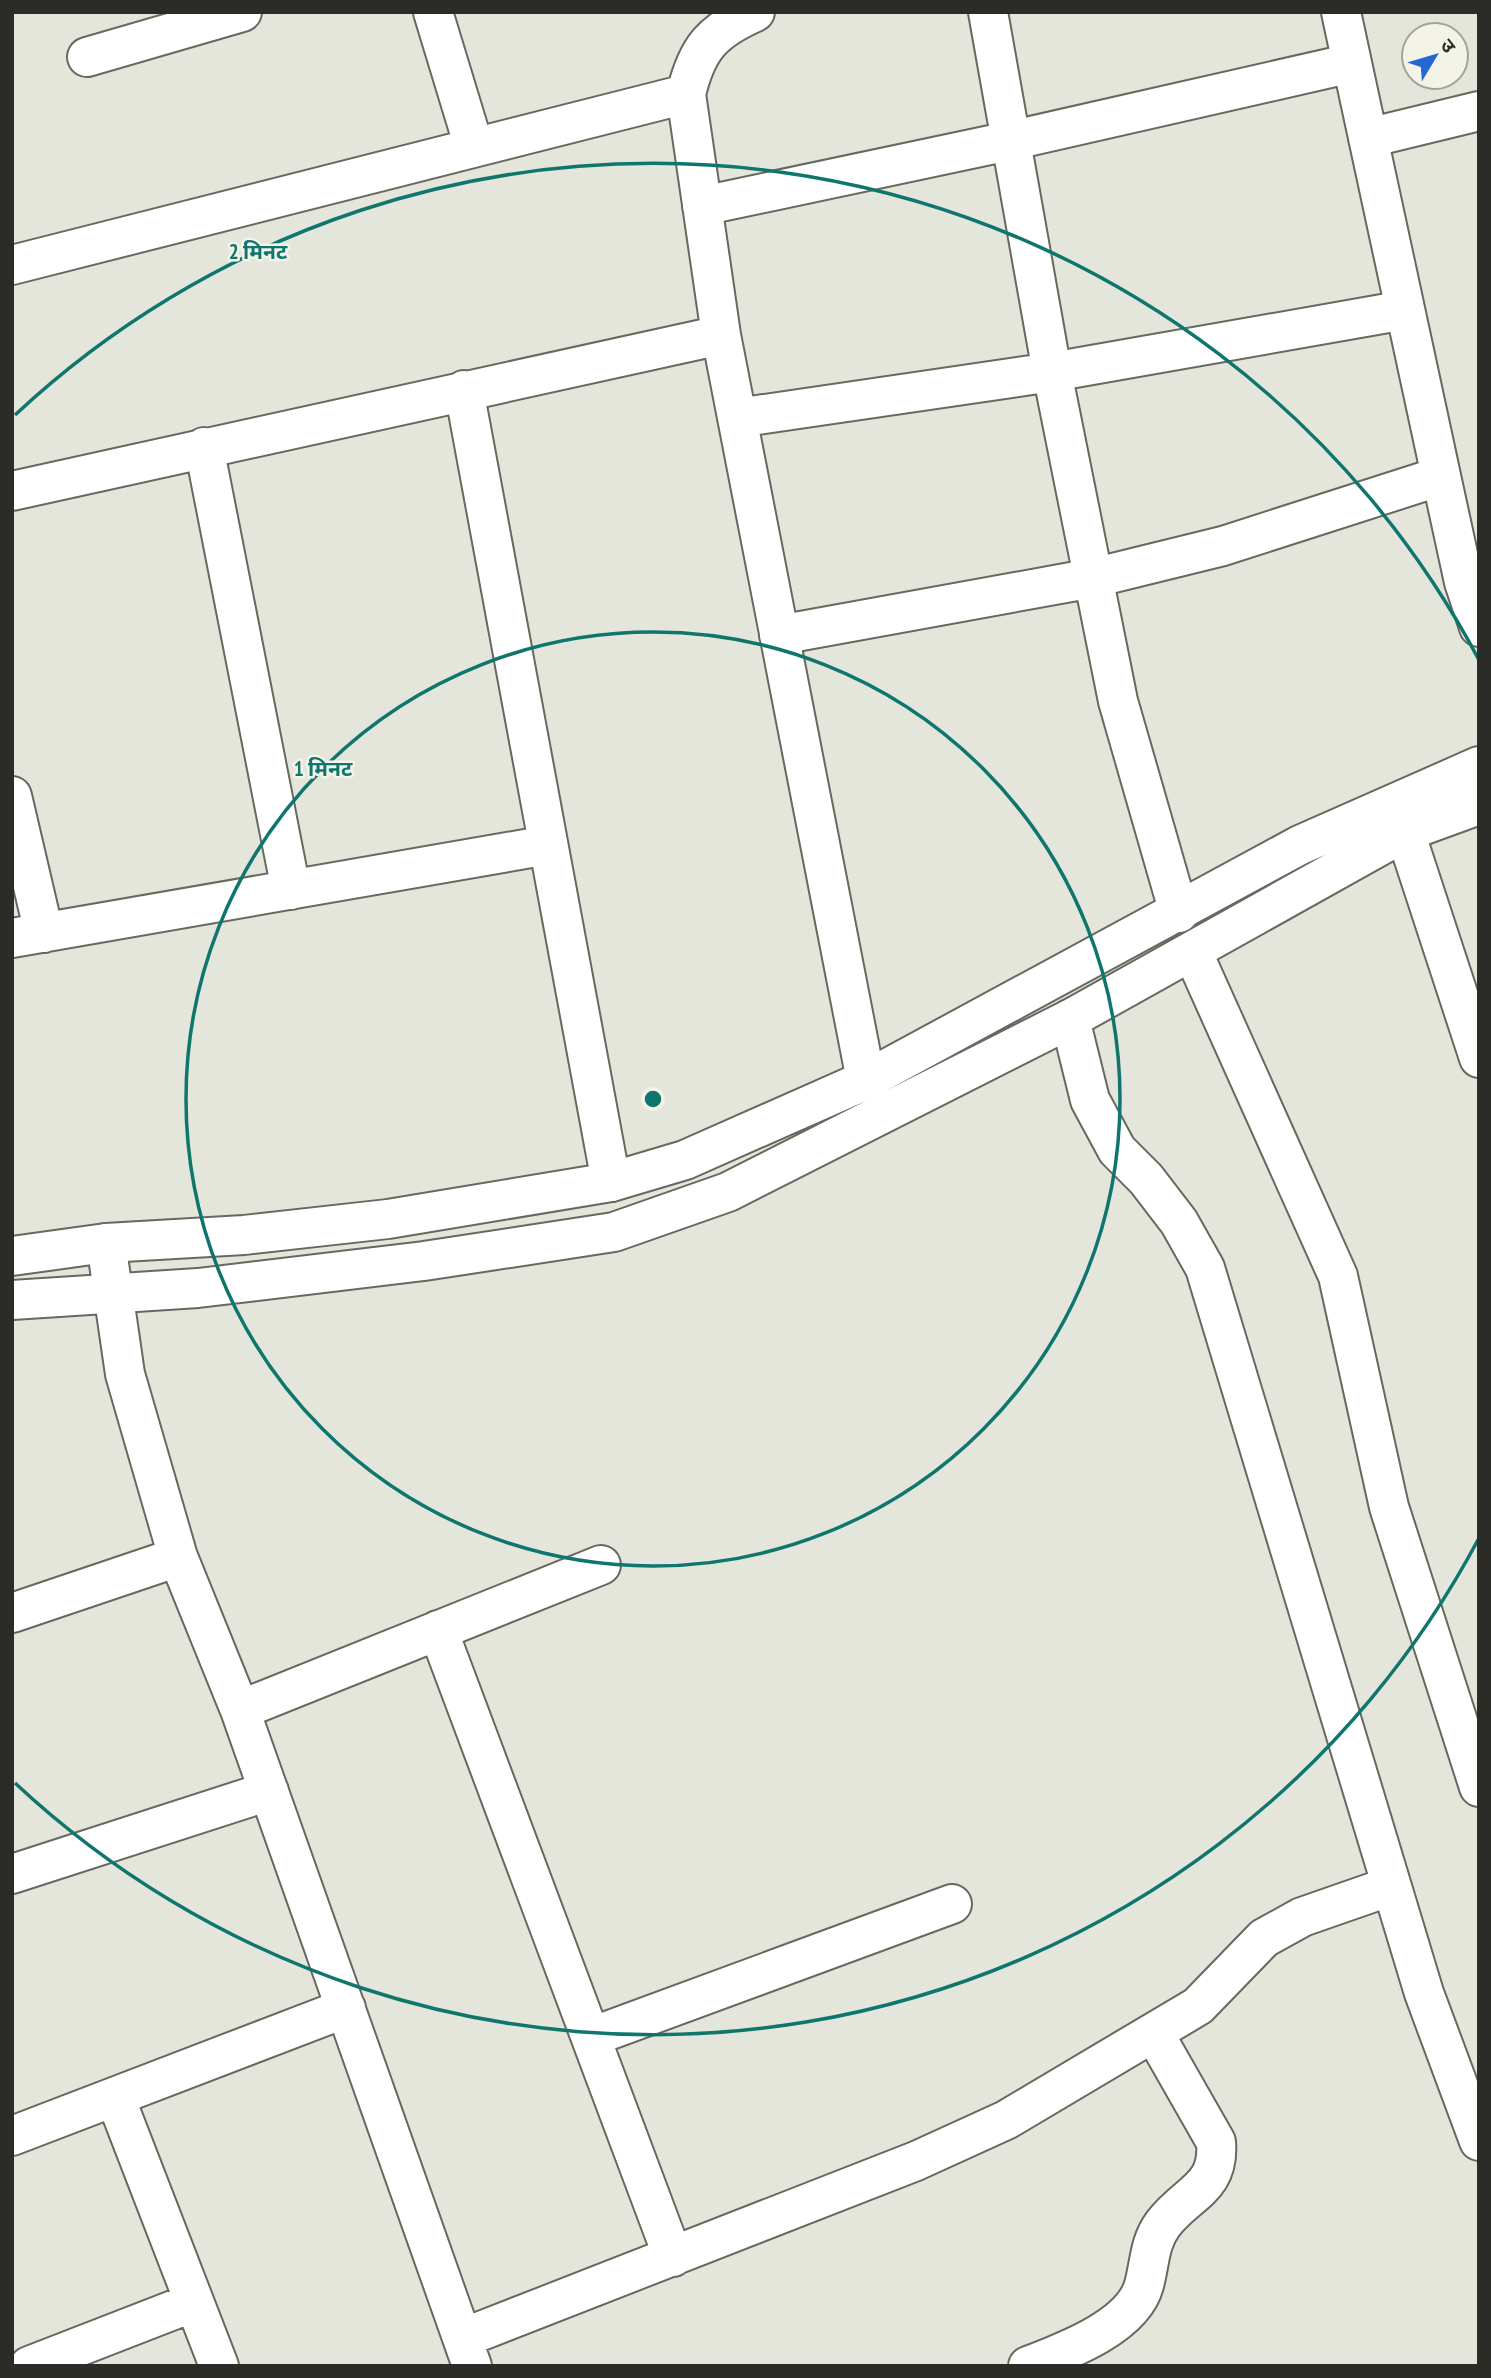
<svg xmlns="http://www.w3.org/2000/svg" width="1491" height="2378" viewBox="0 0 1491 2378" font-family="'PT Sans Narrow','Noto Sans Devanagari',sans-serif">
<rect width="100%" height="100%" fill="#e5e6db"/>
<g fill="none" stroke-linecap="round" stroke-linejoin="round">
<!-- minor casing -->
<g stroke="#67685e" stroke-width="42">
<path id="minor" d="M433,12L474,147
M755,12C712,31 697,48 686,94L721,335L866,1080
M988,12L1052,372L1118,701L1179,913
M1341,12L1441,476L1464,582L1479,627
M87,57L242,12
M1368,138L1479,111
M702,206L1009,141L1352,63
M12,265L686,94
M464,390L611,1182
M737,418L1052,372L1405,310
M204,447L291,890
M12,491L721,335
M779,635L1093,578L1223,546L1441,476
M12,796L44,933
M1405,832L1479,1058
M12,938L548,845
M1193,953L1338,1276L1389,1507L1479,1787
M1070,1019L1090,1100L1117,1150L1146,1179L1179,1222L1205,1268L1424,1993L1479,2141
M106,1243L125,1374L178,1557L240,1710L472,2366
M12,1613L178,1557
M438,1630L673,2257
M240,1710L601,1565
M12,1874L269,1791
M591,2037L952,1904
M115,2097L219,2366
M12,2136L346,2008
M463,2338L916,2161L1006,2120L1198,2006L1264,1938L1302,1917L1391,1886
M29,2366L194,2302
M1028,2366C1064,2352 1133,2327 1144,2285C1150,2263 1149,2243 1163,2224C1187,2192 1220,2189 1216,2142L1155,2035"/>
</g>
<!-- tertiary casing -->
<g stroke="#67685e" stroke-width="42">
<path id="tertiary" d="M12,1256L106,1243L244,1235L388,1219L611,1182L685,1160L866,1080L1300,845L1479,766
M12,1300L198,1288L424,1261L614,1232L728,1192L1070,1019L1405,832L1479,805"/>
</g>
<!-- minor -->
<use href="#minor" stroke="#fff" stroke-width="38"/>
<!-- tertiary -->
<use href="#tertiary" stroke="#fff" stroke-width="38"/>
</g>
<!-- distance rings -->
<g fill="none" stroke="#0f766e" stroke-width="3.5">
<circle cx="653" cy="1099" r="467"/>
<path d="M1479 1538A935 935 0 0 1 15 1783M15 415A935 935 0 0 1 1479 660"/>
</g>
<circle cx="653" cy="1099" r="10" fill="#0f766e" stroke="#f3f3e8" stroke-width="3.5"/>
<g font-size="21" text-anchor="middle" font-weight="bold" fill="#0f766e" stroke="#f3f3e8" stroke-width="5" stroke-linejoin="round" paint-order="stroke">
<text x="258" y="259">2 मिनट</text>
<text x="323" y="776">1 मिनट</text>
</g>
<!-- border -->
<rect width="1491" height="2378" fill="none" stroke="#2b2b27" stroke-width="28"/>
<!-- north arrow -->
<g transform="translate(1435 56) rotate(52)"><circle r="33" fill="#f3f3e8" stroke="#a3a39b" stroke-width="2"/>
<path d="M0-5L12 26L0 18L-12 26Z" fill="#2568d4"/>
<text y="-10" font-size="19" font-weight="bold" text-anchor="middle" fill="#2b2b27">उ</text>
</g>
</svg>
